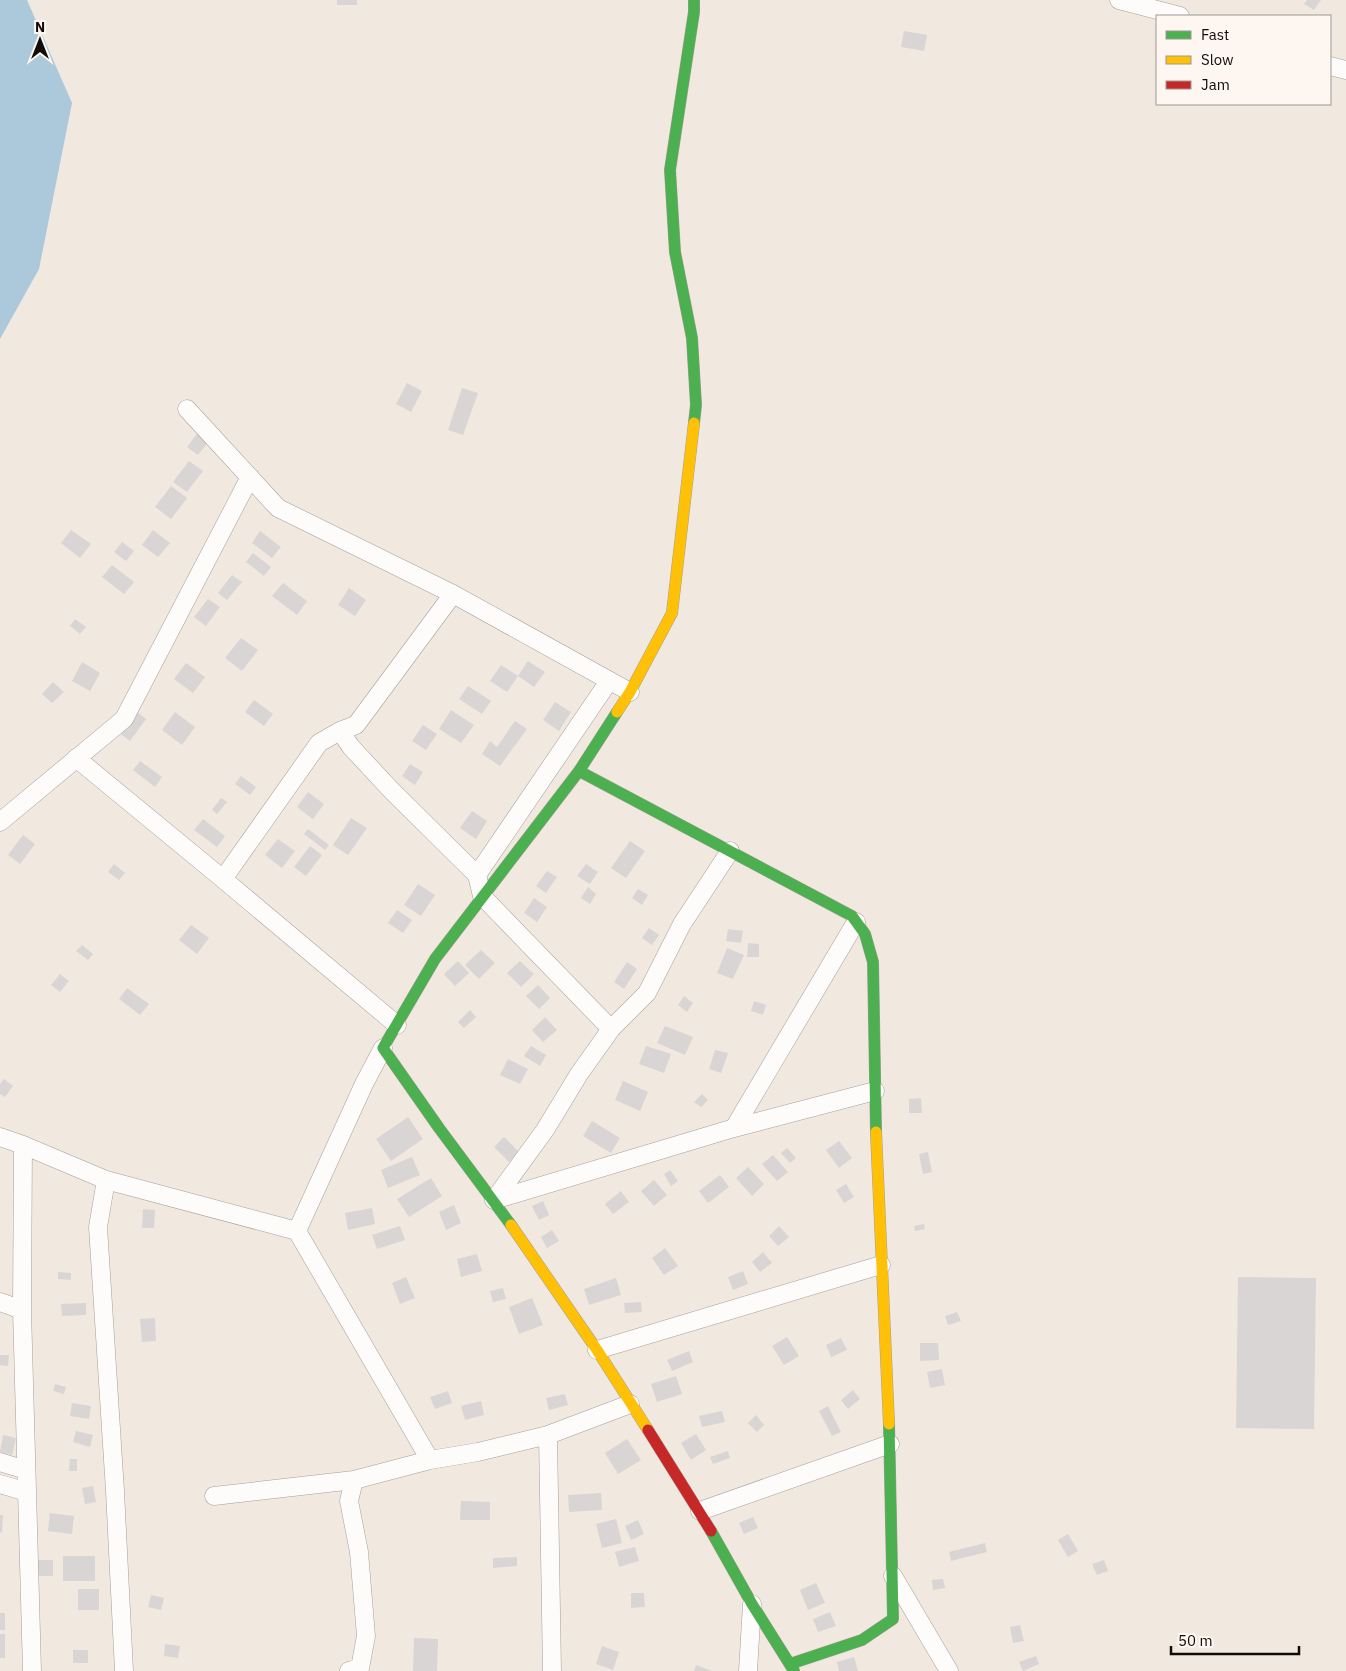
<svg xmlns="http://www.w3.org/2000/svg" width="1346" height="1671" viewBox="0 0 1346 1671" font-family="'IBM Plex Sans',sans-serif">
<rect width="100%" height="100%" fill="#f1e8e0"/>
<!-- water -->
<path fill="#acc8db" d="M0,0H27L72,103L39,269L0,339Z"/>
<!-- building -->
<path fill="#d9d5d4" d="M337,0H357V5H337Z
M1307,0H1321L1314,10L1304,4Z
M904,31L927,35L924,51L901,47Z
M407,383L422,391L411,412L396,404Z
M462,388L478,393L463,435L448,430Z
M199,431L210,440L198,455L187,447Z
M189,461L203,471L187,492L173,482Z
M171,486L187,498L171,519L155,507Z
M71,530L91,544L80,558L61,543Z
M153,530L170,543L158,557L142,545Z
M260,531L281,547L272,558L252,543Z
M122,542L134,551L126,561L114,552Z
M253,553L271,567L264,576L246,562Z
M112,565L134,582L124,594L102,577Z
M232,575L242,582L227,600L218,593Z
M283,583L307,601L297,615L272,596Z
M349,588L366,600L355,616L338,605Z
M208,599L220,607L206,626L194,617Z
M75,619L86,627L80,634L70,626Z
M241,638L258,650L242,671L225,658Z
M528,661L545,672L534,687L518,676L507,692L490,681L501,665L518,676Z
M82,662L100,673L90,691L72,681Z
M186,663L205,677L193,693L174,679Z
M53,682L64,692L52,703L42,694Z
M468,686L491,701L482,714L459,699Z
M254,700L273,714L264,726L245,712Z
M555,702L571,712L559,731L543,720Z
M451,710L474,725L461,743L439,729Z
M136,711L146,719L130,741L119,733Z
M175,712L195,727L182,745L162,730Z
M515,721L527,729L500,766L482,754L490,741L497,747Z
M423,725L437,734L426,750L412,741Z
M140,761L162,777L155,787L133,770Z
M410,764L423,772L415,785L402,776Z
M241,776L256,787L250,795L235,784Z
M308,792L324,804L313,819L297,807Z
M221,798L227,802L217,814L212,810Z
M472,811L487,821L476,839L460,828Z
M351,818L367,828L348,855L333,845Z
M203,819L225,836L217,847L194,830Z
M308,829L329,845L325,850L304,834Z
M23,835L35,844L20,864L8,855Z
M278,839L295,851L282,868L265,855Z
M630,841L645,851L626,878L611,868Z
M310,846L322,855L306,876L294,867Z
M114,864L125,873L119,880L108,872Z
M586,864L598,872L590,884L577,876Z
M547,871L557,877L546,893L536,886Z
M418,884L435,895L421,916L404,905Z
M588,887L596,894L590,904L581,898Z
M638,889L648,895L642,905L632,898Z
M534,898L547,907L537,922L524,913Z
M397,910L412,920L403,933L388,923Z
M191,925L209,938L197,954L179,940Z
M649,928L659,935L652,945L642,938Z
M728,929L743,931L741,943L726,941Z
M748,943L759,944V957H747Z
M82,945L93,954L88,960L76,951Z
M727,948L744,955L733,979L717,973Z
M481,950L495,963L479,979L465,965Z
M458,961L469,973L455,986L444,974Z
M520,961L534,974L521,987L507,973Z
M627,962L637,969L624,989L614,982Z
M60,974L69,981L60,992L51,985Z
M538,985L550,998L539,1009L526,996Z
M127,988L149,1004L140,1015L119,999Z
M684,996L693,1003L687,1012L678,1005Z
M754,1001L766,1005L763,1015L751,1011Z
M470,1010L476,1017L464,1028L458,1022Z
M545,1017L557,1030L543,1042L532,1030Z
M665,1026L693,1037L685,1055L657,1043Z
M531,1046L546,1055L540,1066L524,1056Z
M646,1046L671,1054L664,1073L639,1064Z
M715,1050L728,1053L721,1073L709,1069Z
M508,1059L528,1069L520,1084L500,1075Z
M4,1079L13,1086L5,1097L0,1094V1084Z
M623,1081L648,1092L640,1111L615,1100Z
M702,1094L708,1100L701,1107L694,1102Z
M921,1098L922,1113H909V1099Z
M408,1117L423,1139L391,1161L376,1139Z
M592,1121L620,1138L611,1153L583,1136Z
M504,1137L519,1152L509,1162L494,1147Z
M839,1141L852,1158L839,1168L826,1150Z
M787,1148L796,1158L790,1163L781,1153Z
M928,1152L932,1172L923,1174L919,1154Z
M773,1155L788,1172L777,1181L762,1164Z
M412,1157L420,1175L388,1188L381,1170Z
M748,1167L764,1184L752,1196L736,1178Z
M670,1170L678,1181L671,1186L664,1174Z
M720,1175L729,1187L708,1203L699,1191Z
M431,1178L442,1196L409,1217L397,1199Z
M654,1180L667,1195L654,1206L641,1191Z
M846,1184L854,1197L844,1203L836,1190Z
M621,1191L629,1202L613,1214L605,1204Z
M543,1201L549,1215L539,1220L532,1206Z
M454,1205L461,1223L446,1230L439,1212Z
M372,1208L375,1224L348,1230L345,1213Z
M143,1209L155,1210L154,1228H142Z
M924,1224L925,1229L915,1231L914,1226Z
M400,1226L405,1240L377,1249L372,1235Z
M779,1226L789,1237L778,1246L769,1236Z
M552,1230L559,1241L547,1248L541,1237Z
M665,1248L678,1266L664,1275L652,1258Z
M763,1252L772,1263L760,1272L752,1262Z
M477,1254L482,1271L461,1277L457,1259Z
M743,1271L748,1284L733,1290L728,1277Z
M58,1272L71,1273V1280L58,1279Z
M406,1277L415,1298L400,1304L392,1283Z
M1238,1277L1316,1278L1314,1429L1236,1428Z
M616,1278L621,1295L589,1305L584,1289Z
M503,1288L506,1299L493,1302L490,1291Z
M532,1298L543,1325L519,1334L509,1307Z
M641,1302L642,1312L625,1313L624,1303Z
M86,1303V1315L62,1316L61,1304Z
M957,1312L961,1321L948,1325L945,1316Z
M155,1318L156,1341L142,1342L140,1319Z
M787,1337L799,1356L784,1365L772,1346Z
M841,1338L847,1350L831,1357L826,1345Z
M920,1343H938L939,1360L920,1361Z
M689,1351L693,1362L672,1371L667,1360Z
M0,1355H9L8,1366L0,1365Z
M942,1369L945,1385L930,1388L927,1372Z
M676,1376L682,1394L657,1402L651,1384Z
M55,1384L66,1387L64,1394L53,1391Z
M853,1390L860,1399L848,1409L841,1400Z
M448,1391L452,1403L435,1409L430,1397Z
M565,1394L568,1405L549,1410L546,1398Z
M481,1401L484,1415L465,1420L461,1406Z
M72,1403L91,1406L89,1419L70,1416Z
M828,1406L841,1432L832,1436L819,1411Z
M722,1411L725,1422L702,1427L699,1416Z
M756,1415L764,1425L757,1432L748,1423Z
M76,1431L93,1435L90,1447L73,1442Z
M696,1434L706,1450L691,1460L681,1443Z
M3,1435L16,1438L12,1455L0,1452Z
M627,1439L641,1460L618,1474L605,1453Z
M728,1451L730,1458L713,1464L710,1457Z
M70,1459H77V1471H69Z
M93,1486L96,1502L85,1504L82,1488Z
M601,1493L602,1510L569,1512L568,1495Z
M461,1501L490,1502V1520H460Z
M50,1513L74,1516L72,1534L48,1531Z
M0,1515H3L2,1533L0,1532Z
M753,1517L758,1528L744,1534L739,1523Z
M616,1519L622,1543L602,1548L596,1524Z
M638,1520L644,1534L631,1540L625,1526Z
M1068,1534L1078,1551L1068,1557L1058,1540Z
M985,1543L987,1552L951,1561L949,1552Z
M635,1547L639,1561L619,1567L615,1552Z
M63,1556H95V1581H63Z
M517,1557V1566L493,1568V1558Z
M38,1560H53V1576H38Z
M1104,1560L1108,1571L1097,1575L1092,1564Z
M943,1579L945,1588L933,1590L932,1580Z
M816,1583L825,1603L808,1610L800,1590Z
M78,1589H99V1610H78Z
M631,1593H644L645,1607L631,1608Z
M151,1595L164,1598L161,1610L148,1607Z
M830,1612L836,1626L818,1632L813,1619Z
M0,1613H5V1630H0Z
M1020,1625L1024,1641L1013,1643L1010,1627Z
M0,1634H5V1658H0Z
M414,1638L438,1639L437,1671H413Z
M165,1644L180,1646L178,1658L164,1656Z
M602,1646L619,1652L613,1670L596,1664Z
M73,1650H88V1663H73Z
M1036,1656L1039,1664L1023,1671L1019,1662Z
M854,1657L858,1671H839L837,1662Z
M696,1665L712,1671H694Z"/>
<g fill="none" stroke-linecap="round" stroke-linejoin="round">
<!-- street casing -->
<g stroke="#a69f99" stroke-width="19">
<path id="street" d="M1119,0L1180,16
M1330,66L1346,70
M187,409L278,508L453,594L630,692
M340,731L351,747L392,791L477,875L482,896L611,1029
M76,758L223,879L397,1025
M0,822L124,719L250,477
M477,875L609,681
M223,879L319,743L340,731L356,725L453,594
M734,1128L856,922
M0,1137L23,1145L106,1180L297,1231L430,1460
M23,1145L22,1310L32,1671
M106,1180L98,1227L115,1491L124,1671
M494,1200L545,1130L579,1074L611,1029L647,993L682,924L730,851
M494,1200L734,1128L875,1091
M297,1231L364,1084L383,1048
M0,1302L22,1310
M597,1350L881,1265
M548,1435L552,1671
M0,1462L26,1470
M0,1484L27,1492
M214,1496L354,1480L430,1460L478,1452L548,1435L630,1404
M700,1511L890,1444
M893,1576L949,1671
M349,1671L360,1668L366,1636L359,1552L349,1501L354,1480
M748,1671L752,1604"/>
</g>
<!-- fast casing -->
<g stroke="#a69f99" stroke-width="12">
<path id="fast" d="M694,423L696,405L692,338L675,252L670,170L694,12V0
M579,771L852,916L865,934L873,962L876,1132
M511,1225L439,1128L383,1048L435,959L579,771L617,712
M711,1531L752,1604L794,1671
M790,1664L862,1640L893,1619L889,1424"/>
</g>
<!-- slow casing -->
<g stroke="#a69f99" stroke-width="12">
<path id="slow" d="M617,712L630,692L672,613L694,423
M876,1132L889,1424
M511,1225L597,1350L648,1430"/>
</g>
<!-- jam casing -->
<g stroke="#a69f99" stroke-width="12">
<path id="jam" d="M648,1430L711,1531"/>
</g>
<!-- street -->
<use href="#street" stroke="#fdfcfa" stroke-width="18"/>
<!-- fast -->
<use href="#fast" stroke="#4caf50" stroke-width="11"/>
<!-- slow -->
<use href="#slow" stroke="#ffc107" stroke-width="11"/>
<!-- jam -->
<use href="#jam" stroke="#c62828" stroke-width="11"/>
</g>
<!-- legend -->
<rect x="1156" y="15" width="175" height="90" fill="#fdf6f1" stroke="#9e9893"/>
<rect x="1166" y="31" width="25" height="8" fill="#4caf50" stroke="#9e9893"/>
<text x="1201" y="40" font-size="15" fill="#100b07">Fast</text>
<rect x="1166" y="56" width="25" height="8" fill="#ffc107" stroke="#9e9893"/>
<text x="1201" y="65" font-size="15" fill="#100b07">Slow</text>
<rect x="1166" y="81" width="25" height="8" fill="#c62828" stroke="#9e9893"/>
<text x="1201" y="90" font-size="15" fill="#100b07">Jam</text>
<!-- north arrow -->
<g transform="translate(40 40)" stroke="#fdf6f1" stroke-width="4" paint-order="stroke">
<path d="M0-4L9 19L0 12L-9 19Z" fill="#100b07"/>
<text y="-8" font-size="14" font-weight="bold" text-anchor="middle" fill="#100b07">N</text>
</g>
<!-- scale -->
<path d="M1171 1646v8h128v-8" fill="none" stroke="#100b07" stroke-width="2.5"/>
<text x="1178" y="1646" font-size="15" fill="#100b07" stroke="#fdf6f1" stroke-width="4" paint-order="stroke">50 m</text>
</svg>
